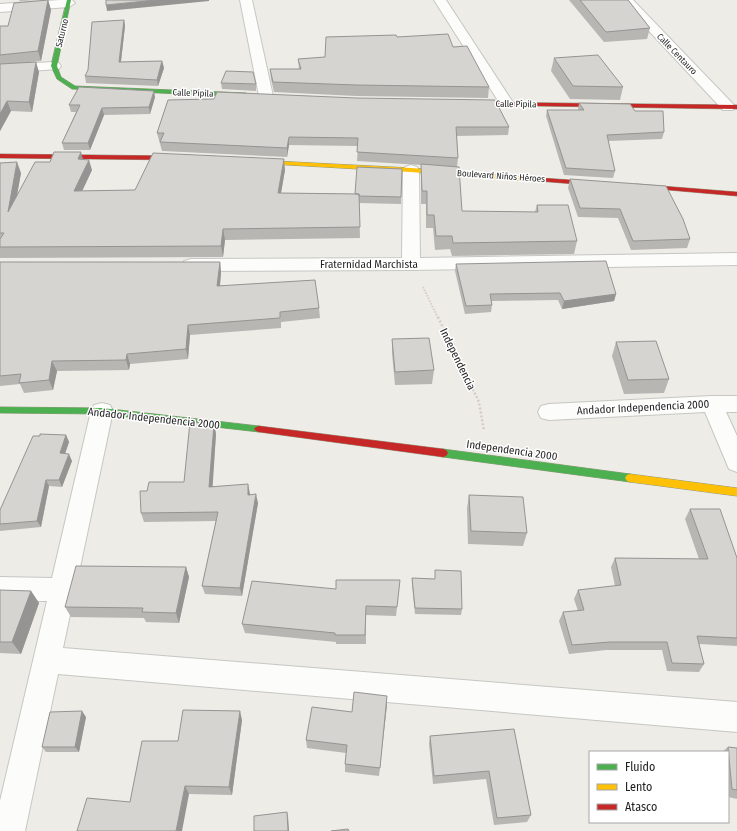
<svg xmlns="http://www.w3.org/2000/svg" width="737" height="831" viewBox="0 0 737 831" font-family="'Fira Sans Condensed',sans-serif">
<rect width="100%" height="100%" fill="#edece7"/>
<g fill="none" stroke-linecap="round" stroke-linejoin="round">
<!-- street casing -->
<g stroke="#c6c6c3" stroke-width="2">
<path id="street" d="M60,0H72L75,3L69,7L0,12V4Z
M240,0H252L273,96L271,99H261L259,96Z
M434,0H446L514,104L512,107H502Z
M620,0H633L733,104L735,107L733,110H723Z
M54,62L59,63L61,66L59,69L0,73V65Z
M411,165L417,167L419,170L420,258L737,253V265L411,270L191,271L184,269L182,265L184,261L191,259L402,258L403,170L405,167Z
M712,396H737V412H726L737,436V472L729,469L705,412L549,420L541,418L538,412L541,406L549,404Z
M102,403L110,405L113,411L63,648L737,702V732L58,674L25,831H0V801L47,601H0V577L52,578L91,411L94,405Z"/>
</g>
<!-- fast casing -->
<g stroke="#92987e" stroke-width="1">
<path id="fast" d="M67,0H71L57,66L61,77L75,86L246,93L249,95L246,97L72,89L57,79L51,66Z
M0,407L102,408L259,426L262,427L264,429L262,431L259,432L102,414L0,413Z
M443,449L630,474L633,475L635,478L633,481L630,482L443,457L440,456L438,453L440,450Z"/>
</g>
<!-- slow casing -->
<g stroke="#92987e" stroke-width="1">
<path id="slow" d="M255,160L411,168L527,177L530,179L527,181L411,172L253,163V161Z
M630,474L737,488V496L630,482L627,481L625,478L627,475Z"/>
</g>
<!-- jam casing -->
<g stroke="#92987e" stroke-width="1">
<path id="jam" d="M468,102L737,105V109L466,105V103Z
M0,154L181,156L184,158L181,160L0,158Z
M527,177L600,182L603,184L600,186L525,180V178Z
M636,184L737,192V196L634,187V185Z
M259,426L443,449L446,450L448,453L446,456L443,457L259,432L256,431L254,429L256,427Z"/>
</g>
<!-- path-far1 -->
<path stroke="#d7cbc7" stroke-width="2" stroke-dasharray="1.5 1.5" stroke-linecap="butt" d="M423,287L438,318"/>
<!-- path -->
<path stroke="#d7cbc7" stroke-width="2.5" stroke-dasharray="2 2" stroke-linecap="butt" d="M438,317L479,402L484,431"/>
<!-- street -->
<use href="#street" fill="#fcfcfb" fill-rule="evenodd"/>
<!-- fast -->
<use href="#fast" fill="#4caf50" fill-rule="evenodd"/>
<!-- slow -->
<use href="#slow" fill="#ffc107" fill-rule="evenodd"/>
<!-- jam -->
<use href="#jam" fill="#c62828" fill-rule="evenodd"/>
</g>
<!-- wall -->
<path fill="#b7b6b3" d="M19,0H37L20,1Z
M48,0L51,10L41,61L29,62L39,72L32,112L11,111L0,131V26H8Z
M569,0H628L650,28L647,39L604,42Z
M124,20L125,26L121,62L162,61L164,68L158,86L86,83L85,76Z
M397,37L453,47L489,87L488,98L356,96L274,92L271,79L270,69H299L298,59L325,57Z
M554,58L623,87L620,100L570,99L551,71Z
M221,83L256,84V91L222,89Z
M155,97L150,114L104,115L90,150H64L62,143L76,112H71L69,105Z
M168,100L509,127L508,135L457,136L458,158L457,167L462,211L535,212L537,205L577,241L574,254L452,256L450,249L435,250L433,228H426V204H421V165L357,161L358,146L289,145L287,157L162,151L157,133Z
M579,103L635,111L664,132L662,139L608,141L615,171L613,178L564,175L546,116L547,110H578Z
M83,159L92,170L82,191L135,190L285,170L281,193L355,194L402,169L401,204L359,203L360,238L225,240L223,257L0,258V163L21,173L17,195L50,162Z
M570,179L690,239L687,248L631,250L618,218L578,217L568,188Z
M0,262H220L221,272L220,286L319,308L320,318L281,322V328L190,335L188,359L130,364L129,370L57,371L53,390L24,393L20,384L0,386Z
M456,264L616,294L614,301L562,309L558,300L491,301L492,305L491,312L465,314L455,271Z
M392,339L434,370L432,384L395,385L392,353Z
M616,342L669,379L664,393L624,394L612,356Z
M214,424L216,434L212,486L250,494L258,503L242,596L205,594L202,586L216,521L144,522L141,513L184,482Z
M66,435L69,442L65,453L72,461L62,487L49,486L41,527L0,531V510L40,436Z
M469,495L527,533L523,546L468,544L467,508Z
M690,509L737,558V646L699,644L704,664L699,672L667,671L662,650H606L569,654L559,621L563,612L578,611L574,599L578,590L615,586L611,567L615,558L699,559L685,519Z
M186,567L189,577L179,623L146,622L144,618L71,617L65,607Z
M435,570L462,609L461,615L415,614L412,585V578L435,579Z
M336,589H399L396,616L366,615V644H336V642L245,633L242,624Z
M0,590L31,591L39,603L21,654L0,653Z
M387,696L379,776L345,772V764L346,753L307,748L306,740L352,712Z
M86,717L79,752H46L42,747Z
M242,720L232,795L189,794L130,802L178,741Z
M514,729L531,815L527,822L494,825L486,779L433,784L429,744L430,736Z
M728,747L737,748V799L728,797V752H722Z"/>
<!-- shaded-wall -->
<path fill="#959492" d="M48,0L51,10L41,61L38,51Z
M156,0H209V1L107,11L106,5Z
M124,20L125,26L120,69L119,62Z
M162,61L164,68L158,86L157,80Z
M36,62L39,72L32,112L29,102Z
M154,91L155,97L150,114L149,107Z
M7,101L11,111L0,131V114Z
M102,108L104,115L90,150L88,143Z
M289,137V145L287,157V148Z
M81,152L84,163L78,159Z
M284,159L285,170L279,204L278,193Z
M89,160L92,170L77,202L74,191Z
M17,162L21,173L12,223L8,212Z
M223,229L225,240L223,257L221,246Z
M220,262L221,272L219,296L217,286Z
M616,294L614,301L562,309L564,301Z
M188,325L190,335L188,359L186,349Z
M127,354L130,364L129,370L126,360Z
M52,361L57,371L53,390L49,380Z
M214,424L216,434L212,496L209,487Z
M66,435L69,442L63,460L60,453Z
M69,454L72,461L62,487L59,480Z
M46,480L49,486L41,527L37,521Z
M248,484L250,494L249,504L248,495Z
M256,494L258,503L242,596L240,588Z
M186,567L189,577L179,623L176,613Z
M31,591L39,603L21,654L12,642Z
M387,696V705L379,776L380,768Z
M82,711L86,717L79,752L75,747Z
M240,711L242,720L232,795L229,787Z
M185,786L189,794L182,831H176Z
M287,812L288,816L289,831H288Z"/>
<!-- building -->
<path fill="#d5d4d0" stroke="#959492" d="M48,0L38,51L0,55V26H8L14,3Z
M106,0H156L106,5Z
M580,0H628L650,28L606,32Z
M124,20L119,62L162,61L157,80L85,76L88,70L92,22Z
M448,34L453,47L467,46L489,87L356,85L273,82L270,69H301L298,59L325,57L326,37L396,35L397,37Z
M598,55L623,87L573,86L554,58Z
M36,62L29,102L7,101L0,114V64Z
M226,71L253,72L256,84L221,83Z
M79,87L154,91L149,107L102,108L88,143H62L80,105H69Z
M217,92L356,98L495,100L509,127H456L458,158L357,152L358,138L289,137L287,148L160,142L164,133H157L168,100L214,99Z
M579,103L630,104L635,111H663L664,132L607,135L615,171L566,168L547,110H584Z
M54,152H81L78,159L89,160L74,191L135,190L153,153L284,159L278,193L359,194L360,227L223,229L221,246L0,247V239L4,233H0V163L17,162L8,212L35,162H50Z
M421,164L459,167L462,211L538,212L537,205H568L577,241L453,243L452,236H436L434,215H427V191H422Z
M357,167L402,169L401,197L359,196V194H355Z
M570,179L666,186L683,219L690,239L633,241L620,209L580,208Z
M606,261L616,294L564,301L560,293L490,294L492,305L466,306L456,264Z
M0,262H220L217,286L315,280L319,308L280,312V318L188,325L186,349L127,354L126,360L52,361L49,380L19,383L21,374L0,376Z
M429,338L434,370L395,372L392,339Z
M656,341L669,379L628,380L616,342Z
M190,422L214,424L209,487L248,484V495L256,494L240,588L202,586L218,512L141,513L140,491H147L149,482H184Z
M40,434L66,435L60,453L69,454L59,480H46L37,521L0,524V510L33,436H40Z
M469,495L523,497L527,533L471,531Z
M690,509H720L737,558V638L697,636L704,664L672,663L667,642H610L572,645L563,612L584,610L578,590L621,585L615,558L708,559Z
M76,566L186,567L176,613L142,612L143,608L65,607Z
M435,570L461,571L462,609L415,608L412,578L435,579Z
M336,580H400L397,607L366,606L365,635H335V633L242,624L252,581L336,589Z
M0,590L31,591L12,642H0Z
M354,692L387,696L380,768L345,764L347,745L306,740L312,707L352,712Z
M183,710L240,711L229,787L185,786L176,831H77L87,798L130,802L142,741H178Z
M82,711L75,747H42L50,712Z
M514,729L531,815L497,818L489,771L434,776L430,736Z
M728,747L737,748V790L732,789Z
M287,812L288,831H254V816Z
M348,829L349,831H331Z"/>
<g text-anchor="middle" stroke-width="3" stroke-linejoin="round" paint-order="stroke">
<!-- far-street labels -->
<g font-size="9" fill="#1f1f1f" stroke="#fff">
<text transform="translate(62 33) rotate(-76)" y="3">Saturno</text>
<text transform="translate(677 54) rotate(46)" y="3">Calle Centauro</text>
<text transform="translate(193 93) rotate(2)" y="3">Calle Pípila</text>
<text transform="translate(516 104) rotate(1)" y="3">Calle Pípila</text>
<text transform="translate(501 176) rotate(4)" y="3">Boulevard Niños Héroes</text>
</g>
<!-- street labels -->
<g font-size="11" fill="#1f1f1f" stroke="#fff">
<text x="369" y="268">Fraternidad Marchista</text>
<text transform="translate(458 359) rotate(64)" y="4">Independencia</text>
<text transform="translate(643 407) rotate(-3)" y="4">Andador Independencia 2000</text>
<text transform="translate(154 418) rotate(6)" y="4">Andador Independencia 2000</text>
<text transform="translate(512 450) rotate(8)" y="4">Independencia 2000</text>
</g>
</g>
<!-- legend -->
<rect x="589" y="751" width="140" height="72" fill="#ffffff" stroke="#a5a5a5"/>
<rect x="597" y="764" width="20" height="6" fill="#4caf50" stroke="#a5a5a5"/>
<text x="625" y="771" font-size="12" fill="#1f1f1f">Fluido</text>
<rect x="597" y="784" width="20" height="6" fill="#ffc107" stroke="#a5a5a5"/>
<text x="625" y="791" font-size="12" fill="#1f1f1f">Lento</text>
<rect x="597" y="804" width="20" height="6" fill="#c62828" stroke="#a5a5a5"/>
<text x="625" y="811" font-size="12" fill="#1f1f1f">Atasco</text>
</svg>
